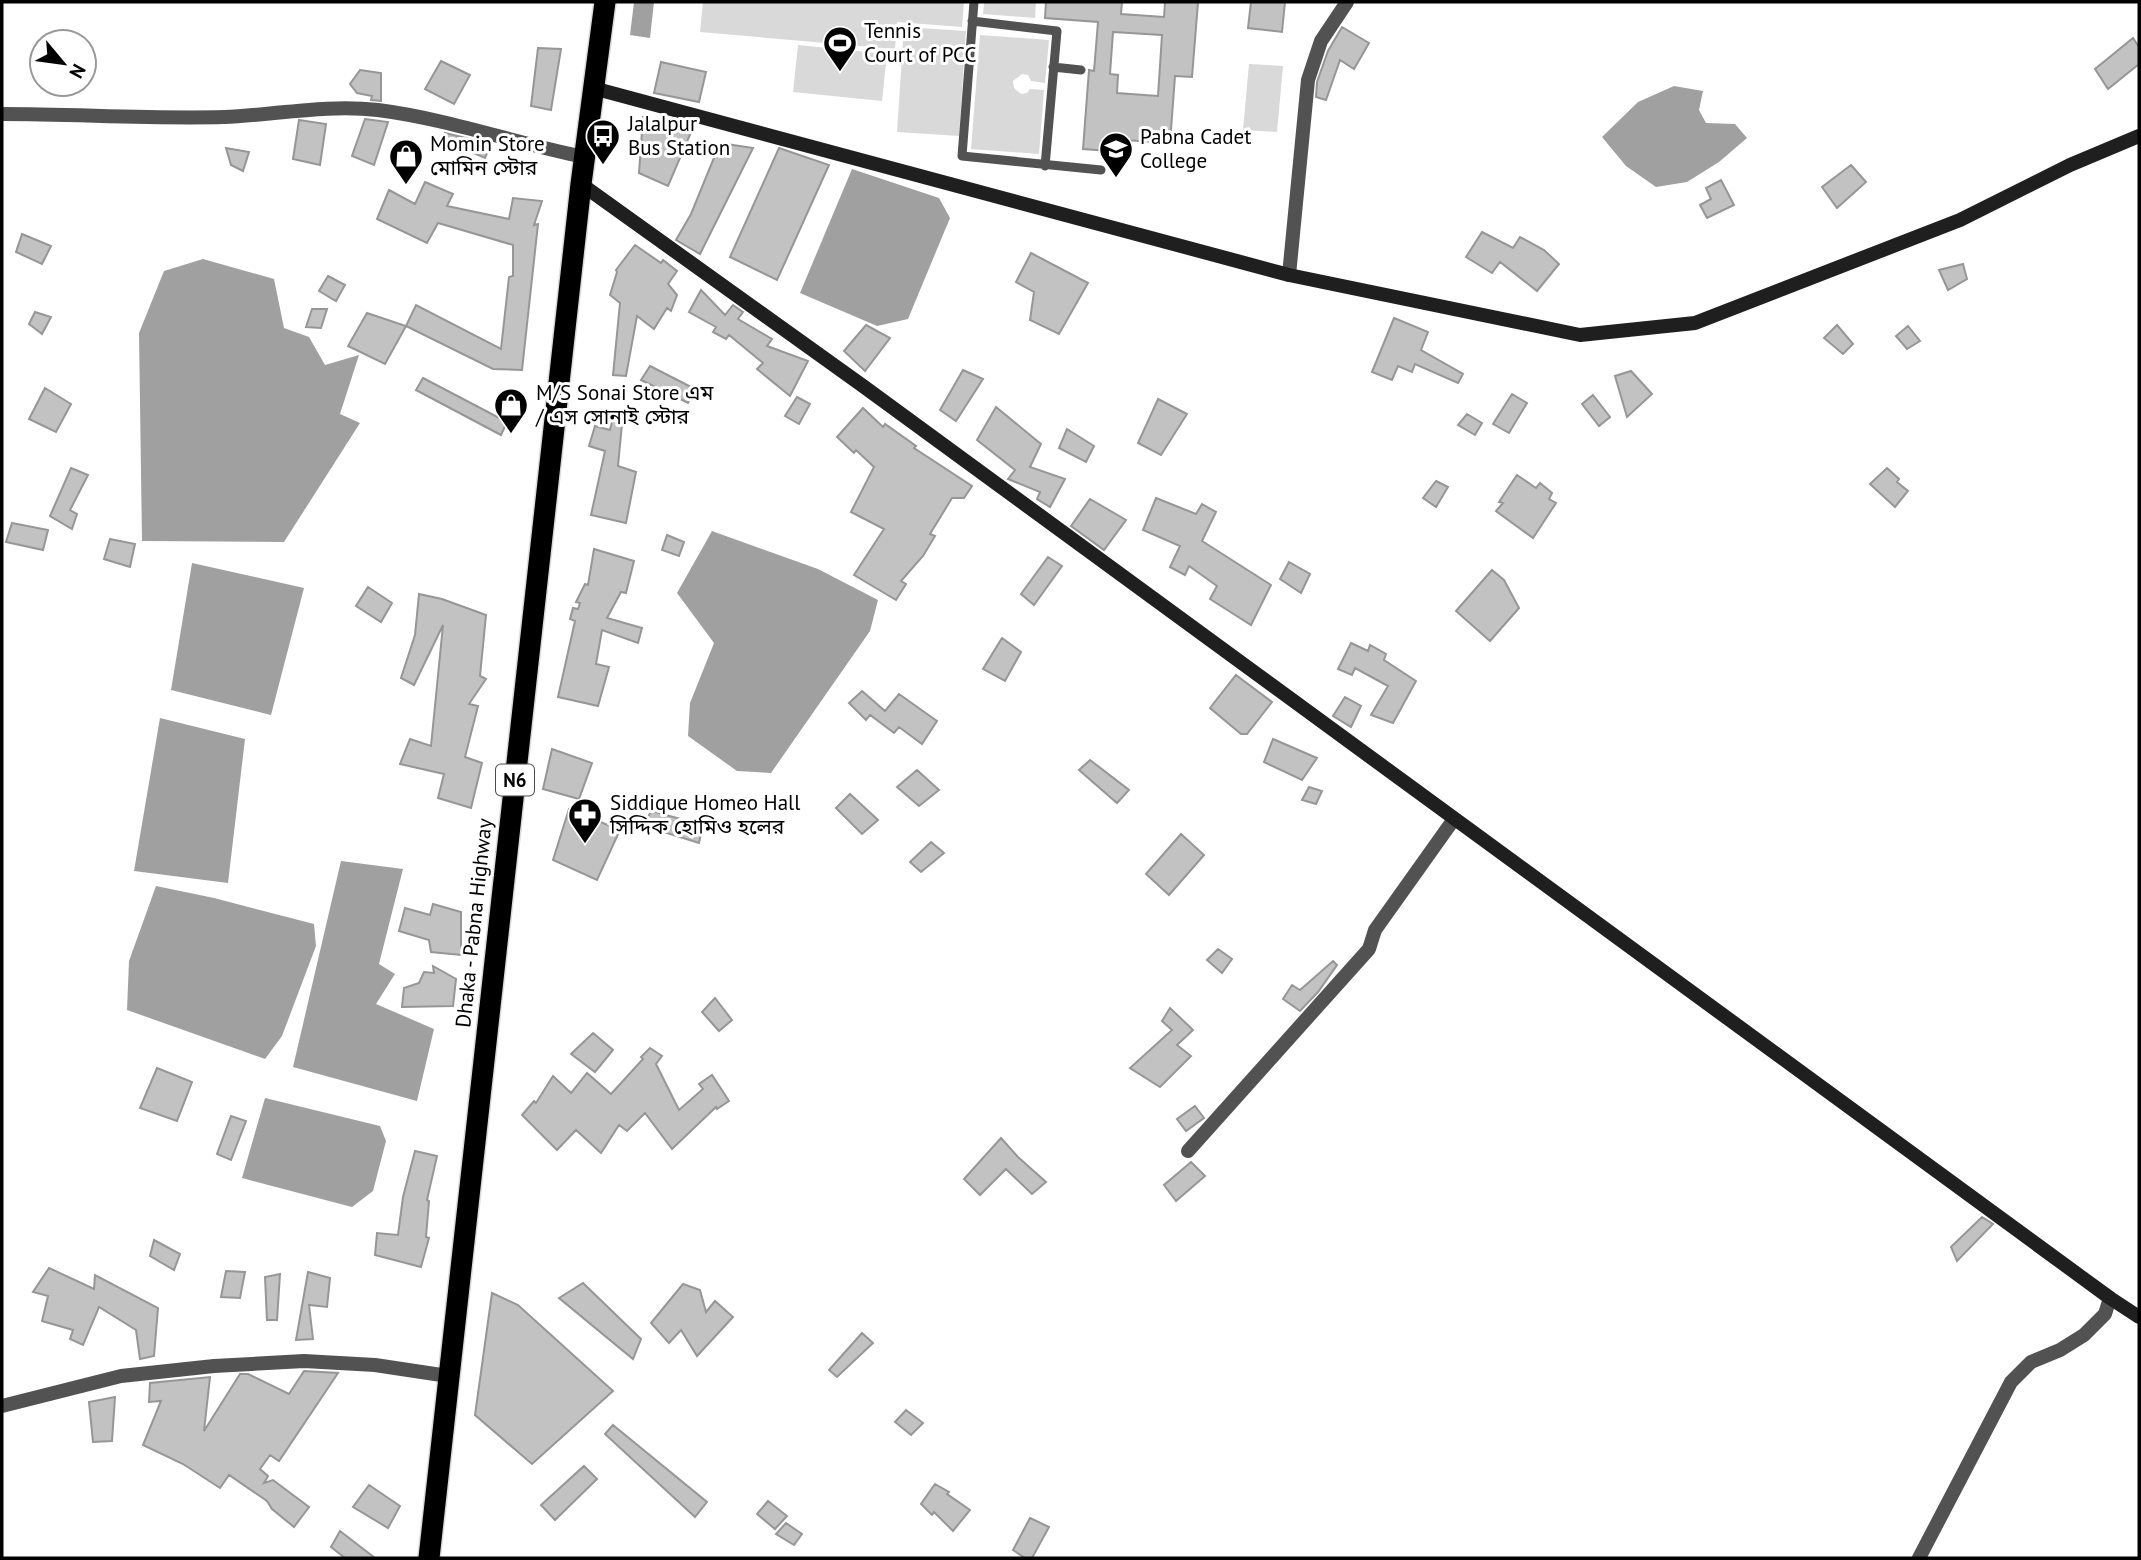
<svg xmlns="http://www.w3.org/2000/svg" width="2141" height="1560" viewBox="0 0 2141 1560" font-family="'PT Sans','Noto Sans Bengali',sans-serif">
<rect width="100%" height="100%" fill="#fff"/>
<!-- green -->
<path fill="#d9d9d9" d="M703,2H964L962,27L897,22L895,49L700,32Z
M984,2H1036L1035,18L983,14Z
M904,27L966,31L959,136L897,132Z
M980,35L1049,40L1045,83L1031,81L1028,75L1022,74L1013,81L1014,88L1021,94L1027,93L1030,89L1044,90L1039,154L971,149Z
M798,45L887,54L882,101L793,92Z
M1249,64L1283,66L1277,132L1243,130Z"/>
<!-- water -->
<path fill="#a0a0a0" d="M634,2H654L650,38L630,35Z
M1674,86L1703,91L1699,110L1706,123L1735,124L1747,138L1719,162L1687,182L1656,187L1626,166L1602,137L1638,102Z
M852,169L939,198L950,218L908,319L877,326L800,293Z
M203,259L274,279L284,328L309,337L325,365L359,355L340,414L360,423L284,542L142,541L139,333L164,271Z
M712,531L818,569L878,600L870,631L771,773L737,771L688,736L690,703L714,643L677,593Z
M192,563L304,588L271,715L171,690Z
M160,718L245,739L228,883L134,871Z
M341,861L403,869L379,964L395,974L376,1004L434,1029L417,1101L293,1067Z
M156,886L214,898L314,924L316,946L282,1036L265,1059L127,1010L129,961Z
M265,1098L380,1126L386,1141L373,1191L352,1207L242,1178Z"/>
<!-- building -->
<path fill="#c2c2c2" stroke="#969696" stroke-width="2" fill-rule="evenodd" d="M1046,2H1122L1121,14L1164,17L1165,2H1198L1192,77L1175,76L1170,143L1109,139V151L1083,149L1089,70L1094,71L1098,22L1045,18ZM1113,32L1162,35L1158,96L1117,93L1118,75L1110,74Z
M1251,2H1285L1282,32L1248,28Z
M1342,27L1369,43L1354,69L1340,60L1326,100L1316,97L1317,82L1328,51Z
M2133,38L2139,47V64L2108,89L2095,69Z
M538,48L561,49L551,110L531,106Z
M441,61L470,75L454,104L425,89Z
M661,62L706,72L699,102L654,93Z
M360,70L381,73V101L371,100L372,96L357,93L350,84Z
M643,117L692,130L668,186L639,173Z
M365,119L388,122L374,165L352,156Z
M299,120L326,124L320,165L293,159Z
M445,133L491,144L485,158L443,140Z
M720,143L753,148L700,254L676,240L691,214Z
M226,148L249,152L243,171L231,165Z
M779,148L829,165L777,280L730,257Z
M1851,165L1866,182L1837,208L1822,187Z
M1721,180L1734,205L1707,218L1700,205L1711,199L1706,188Z
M425,182L453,194L447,206L509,219L513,198L542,201L534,225L538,224L522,370L493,369L406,326L416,305L501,349L509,277L513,276V245L438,223L427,243L377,219L389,190L415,204Z
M1482,232L1513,248L1520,237L1544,250L1559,264L1537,291L1500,262L1492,273L1466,257Z
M22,234L51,246L42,264L16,252Z
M635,245L661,263L663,260L677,271L668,284L677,295L671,311L667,308L654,329L637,316L626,376L613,375L620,303L610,295L617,272L616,270Z
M1031,253L1088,283L1059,334L1030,320L1034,292L1016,282Z
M1963,264L1967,279L1948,290L1939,270Z
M328,276L345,285L336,301L319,291Z
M701,290L725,315L733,305L743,312L738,319L772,339L767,346L808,361L790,396L757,369L763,363L729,335L726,339L713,332L716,327L689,312Z
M312,309H327L321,328L306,327Z
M35,312L51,317L42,334L29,324Z
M367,313L406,326L385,364L348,346Z
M1394,318L1428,332L1421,350L1463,374L1458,383L1415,364L1412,372L1398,366L1392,380L1372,372Z
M866,325L890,338L865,371L844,351Z
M1837,325L1853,344L1843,354L1824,338Z
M1908,326L1920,341L1907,349L1896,336Z
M650,366L695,389L688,403L641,380Z
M963,370L983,379L956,421L940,410Z
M1631,371L1652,394L1627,417L1615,376Z
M423,378L507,422L501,435L416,390Z
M45,388L71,404L56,432L29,419Z
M1512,394L1527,403L1509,433L1493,424Z
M1593,395L1610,417L1599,426L1582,404Z
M797,397L810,404L799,424L785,416Z
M1158,399L1187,414L1161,455L1138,443Z
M996,407L1041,444L1030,467L1065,479L1050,507L1037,499L1040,492L1008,479L1015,470L977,440Z
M863,408L883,427L885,424L916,446L914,448L972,486L964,498H952L930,534L935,536L923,556L901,581L906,584L896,600L854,575L884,529L851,512L874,467L856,450L854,453L837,437Z
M614,412L623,413L618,466L636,472L626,523L591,515L605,451L589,446L595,426L610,430Z
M1467,414L1482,423L1475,435L1458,425Z
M1067,429L1094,446L1086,462L1059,448Z
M71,468L88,475L70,510L77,514L72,529L50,516Z
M1887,468L1899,479L1897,482L1908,491L1895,507L1870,484Z
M1517,475L1536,488L1540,483L1552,493L1549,499L1556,503L1533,538L1496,511L1503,503L1499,502Z
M1436,481L1448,487L1436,507L1423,498Z
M1156,498L1196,514L1202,504L1216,512L1202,541L1271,585L1251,625L1210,599L1217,586L1189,566L1185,575L1170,567L1180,546L1143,530Z
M1090,499L1126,520L1104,550L1071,526Z
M12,523L48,530L43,550L6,542Z
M667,535L684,542L679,556L662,550Z
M110,539L135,544L130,567L104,559Z
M594,549L634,561L626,593L621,592L607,618L642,628L638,643L602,630L596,664L609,667L598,706L558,697L575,621L570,619L573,608L578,609L580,603L576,602L585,584L588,585Z
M1048,557L1062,566L1034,605L1021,594Z
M1289,562L1310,574L1301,593L1280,579Z
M1492,570L1504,580L1519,608L1490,641L1456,611Z
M368,587L392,603L381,622L356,606Z
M419,594L442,599L486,615L480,676L486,679L469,704L478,706L465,757L482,763L471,808L438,798L444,774L400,764L410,739L431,746L443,625L414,685L401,678L415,635Z
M1002,638L1021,652L1005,681L983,669Z
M1351,643L1368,651L1370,645L1386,654L1384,660L1416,681L1393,723L1371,715L1388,686L1355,668L1352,675L1338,669Z
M1236,675L1272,702L1247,734H1241L1210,708Z
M862,691L885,711L899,694L937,721L922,744L899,727L894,733L870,715L866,720L849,703Z
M1345,697L1361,706L1351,727L1333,716Z
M1273,739L1317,758L1302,780L1264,762Z
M552,749L592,763L579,799L543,789Z
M1090,760L1129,790L1117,803L1079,770Z
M917,770L939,790L919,806L897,787Z
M1309,787L1322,791L1316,804L1302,800Z
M850,794L878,820L862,834L836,808Z
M569,809L620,830L597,880L553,860Z
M651,811L703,825L699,843L644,826Z
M1181,834L1204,855L1169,895L1146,874Z
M931,842L944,853L921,872L910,862Z
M433,904L461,912V955L431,952L429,940L399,931L405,908L430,915Z
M1218,949L1232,959L1222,973L1207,960Z
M1333,961L1337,965L1318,992L1300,1011L1283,999L1292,985L1300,990Z
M433,966L456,979L453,1006L402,1007L404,988L419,983L424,972L434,973Z
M715,998L732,1020L719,1031L702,1012Z
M1170,1008L1193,1030L1177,1045L1191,1056L1160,1087L1130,1068L1172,1030L1162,1021Z
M593,1033L613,1050L595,1072L571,1054Z
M650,1048L662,1056L656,1064L679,1110L703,1089L699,1084L712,1075L729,1101L717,1109L716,1107L672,1149L645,1113L627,1131L619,1125L601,1153L576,1130L557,1150L522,1115L534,1101L536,1103L553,1076L571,1093L587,1073L611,1094L643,1059L641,1057Z
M157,1068L192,1082L177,1121L140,1108Z
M1195,1106L1204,1118L1186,1131L1177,1119Z
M231,1116L246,1121L231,1160L217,1154Z
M1001,1138L1018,1157L1046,1182L1032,1194L1006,1169L980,1195L964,1179Z
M415,1151L437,1156L427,1200L429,1201L426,1237L429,1238L421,1267L375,1255L377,1233L398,1235L403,1197Z
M1191,1162L1205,1176L1176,1201L1164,1185Z
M1982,1217L1993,1224L1957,1261L1951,1247Z
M154,1240L180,1254L174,1270L150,1256Z
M49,1268L94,1289L95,1275L158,1308L154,1356L140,1359L136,1330L99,1307L83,1345L70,1339L73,1330L42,1321L48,1296L33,1292Z
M226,1271L245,1272L240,1298L221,1297Z
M308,1272L330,1278L327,1307L309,1305L313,1339L296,1340Z
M280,1274L277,1320H267L265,1277Z
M583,1283L641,1339L633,1359L559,1298Z
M683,1284L700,1290L706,1312L715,1301L733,1317L697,1356L681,1330L669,1343L651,1323Z
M492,1293L518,1305L613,1391L532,1464L475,1415Z
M862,1333L873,1343L837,1377L829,1370Z
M304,1371L338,1373L279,1461L270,1455L260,1469L268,1476L264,1483L273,1480L309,1507L294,1527L272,1509L267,1501L229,1475L220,1488L183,1464L143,1445L161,1401L149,1402L150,1383L210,1377L204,1431L240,1374H248L289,1394Z
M115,1397L112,1441L93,1442L89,1402Z
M906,1410L923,1423L911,1435L895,1422Z
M613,1425L707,1502L695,1517L605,1434Z
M584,1466L597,1479L555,1520L541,1505Z
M935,1484L949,1492L947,1494L970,1510L953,1531L934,1512L932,1515L921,1504Z
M369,1485L400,1506L388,1528L353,1507Z
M768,1501L787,1516L775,1529L757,1514Z
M1030,1518L1049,1527L1032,1558H1025L1013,1550Z
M786,1523L802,1534L794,1545L776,1534Z
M340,1531L375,1558H345L331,1547Z"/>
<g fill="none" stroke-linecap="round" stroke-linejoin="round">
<!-- highway casing -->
<g stroke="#dbdbdb" stroke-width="24">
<path id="highway" d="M429,1558L581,184L605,2"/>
</g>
<!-- lane -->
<path stroke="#525252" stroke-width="9" d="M974,2L962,156L1101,170
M972,21L1057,31L1045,166
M1053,67L1081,70"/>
<!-- street -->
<path stroke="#525252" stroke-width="14" d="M2,114C76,114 150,119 224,117C275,115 326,104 378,110C448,119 515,143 584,157
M1289,275L1308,80L1321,41L1347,2
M1188,1151L1369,949L1375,930L1454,819
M2,1406L121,1376L214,1366L304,1361L375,1365L448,1376
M1919,1558L2011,1382L2031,1362L2060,1350L2084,1335L2105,1314L2110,1298"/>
<!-- secondary -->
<path stroke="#1f1f1f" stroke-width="14" d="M593,88L1289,275L1580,335L1695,323L1960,220L2070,165L2139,136
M581,184L863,386L2110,1298L2139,1317"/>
<!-- highway -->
<use href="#highway" stroke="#000" stroke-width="21"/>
</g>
<!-- icons -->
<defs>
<g id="stadium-pin" transform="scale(1.75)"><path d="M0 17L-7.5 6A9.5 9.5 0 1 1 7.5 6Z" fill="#000" stroke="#fff"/><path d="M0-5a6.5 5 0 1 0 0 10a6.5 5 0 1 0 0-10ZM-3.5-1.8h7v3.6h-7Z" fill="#fff"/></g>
<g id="bus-pin" transform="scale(1.75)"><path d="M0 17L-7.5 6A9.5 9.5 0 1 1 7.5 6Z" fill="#000" stroke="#fff"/><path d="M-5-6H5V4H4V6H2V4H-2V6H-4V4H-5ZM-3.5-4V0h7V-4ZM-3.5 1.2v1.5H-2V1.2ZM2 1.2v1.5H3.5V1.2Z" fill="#fff"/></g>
<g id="university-pin" transform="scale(1.75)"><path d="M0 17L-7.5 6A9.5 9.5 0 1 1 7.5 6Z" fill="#000" stroke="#fff"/><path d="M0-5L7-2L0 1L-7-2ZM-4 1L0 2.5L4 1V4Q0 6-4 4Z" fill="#fff"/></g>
<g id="shop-pin" transform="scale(1.75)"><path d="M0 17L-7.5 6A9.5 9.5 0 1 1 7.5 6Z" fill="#000" stroke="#fff"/><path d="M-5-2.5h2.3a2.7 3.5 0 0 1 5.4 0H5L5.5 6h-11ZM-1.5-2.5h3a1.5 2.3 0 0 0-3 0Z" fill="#fff"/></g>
<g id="pharmacy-pin" transform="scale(1.75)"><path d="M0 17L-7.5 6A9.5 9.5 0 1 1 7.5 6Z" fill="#000" stroke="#fff"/><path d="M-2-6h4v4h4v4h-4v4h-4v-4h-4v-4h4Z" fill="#fff"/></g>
</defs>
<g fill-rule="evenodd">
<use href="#stadium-pin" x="840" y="43"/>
<use href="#bus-pin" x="603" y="136"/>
<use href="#university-pin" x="1116" y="149"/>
<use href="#shop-pin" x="406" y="156"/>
<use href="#shop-pin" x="511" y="405"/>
<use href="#pharmacy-pin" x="585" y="815"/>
</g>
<g text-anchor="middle" stroke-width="6" stroke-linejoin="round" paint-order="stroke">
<!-- shield labels -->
<rect fill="#fff" stroke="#4c4c4c" stroke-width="2" x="496" y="764.5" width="38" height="31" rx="5"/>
<g font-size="19" font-weight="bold" fill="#000">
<text x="515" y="787">N6</text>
</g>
<!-- poi labels -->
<g font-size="21" fill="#000" stroke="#fff" text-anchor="start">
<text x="864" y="38">Tennis<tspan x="864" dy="24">Court of PCC</tspan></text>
<text x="628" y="131">Jalalpur<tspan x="628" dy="24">Bus Station</tspan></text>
<text x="1140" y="144">Pabna Cadet<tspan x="1140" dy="24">College</tspan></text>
<text x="430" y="151">Momin Store<tspan x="430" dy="24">মোমিন স্টোর</tspan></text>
<text x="536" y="400">M/S Sonai Store এম<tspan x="536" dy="24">/ এস সোনাই স্টোর</tspan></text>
<text x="610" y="810">Siddique Homeo Hall<tspan x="610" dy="24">সিদ্দিক হোমিও হলের</tspan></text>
</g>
<!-- street labels -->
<g font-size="21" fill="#000" stroke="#fff">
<text transform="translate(474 923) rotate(-84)" y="7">Dhaka - Pabna Highway</text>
</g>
</g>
<!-- border -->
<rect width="2141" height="1560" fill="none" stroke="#000000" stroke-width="7"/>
<!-- north arrow -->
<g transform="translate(63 63) rotate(119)"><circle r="33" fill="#ffffff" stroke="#999999" stroke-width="2"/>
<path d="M0-5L12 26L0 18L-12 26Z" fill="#000000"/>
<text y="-10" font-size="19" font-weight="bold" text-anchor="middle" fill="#000000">N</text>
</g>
</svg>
